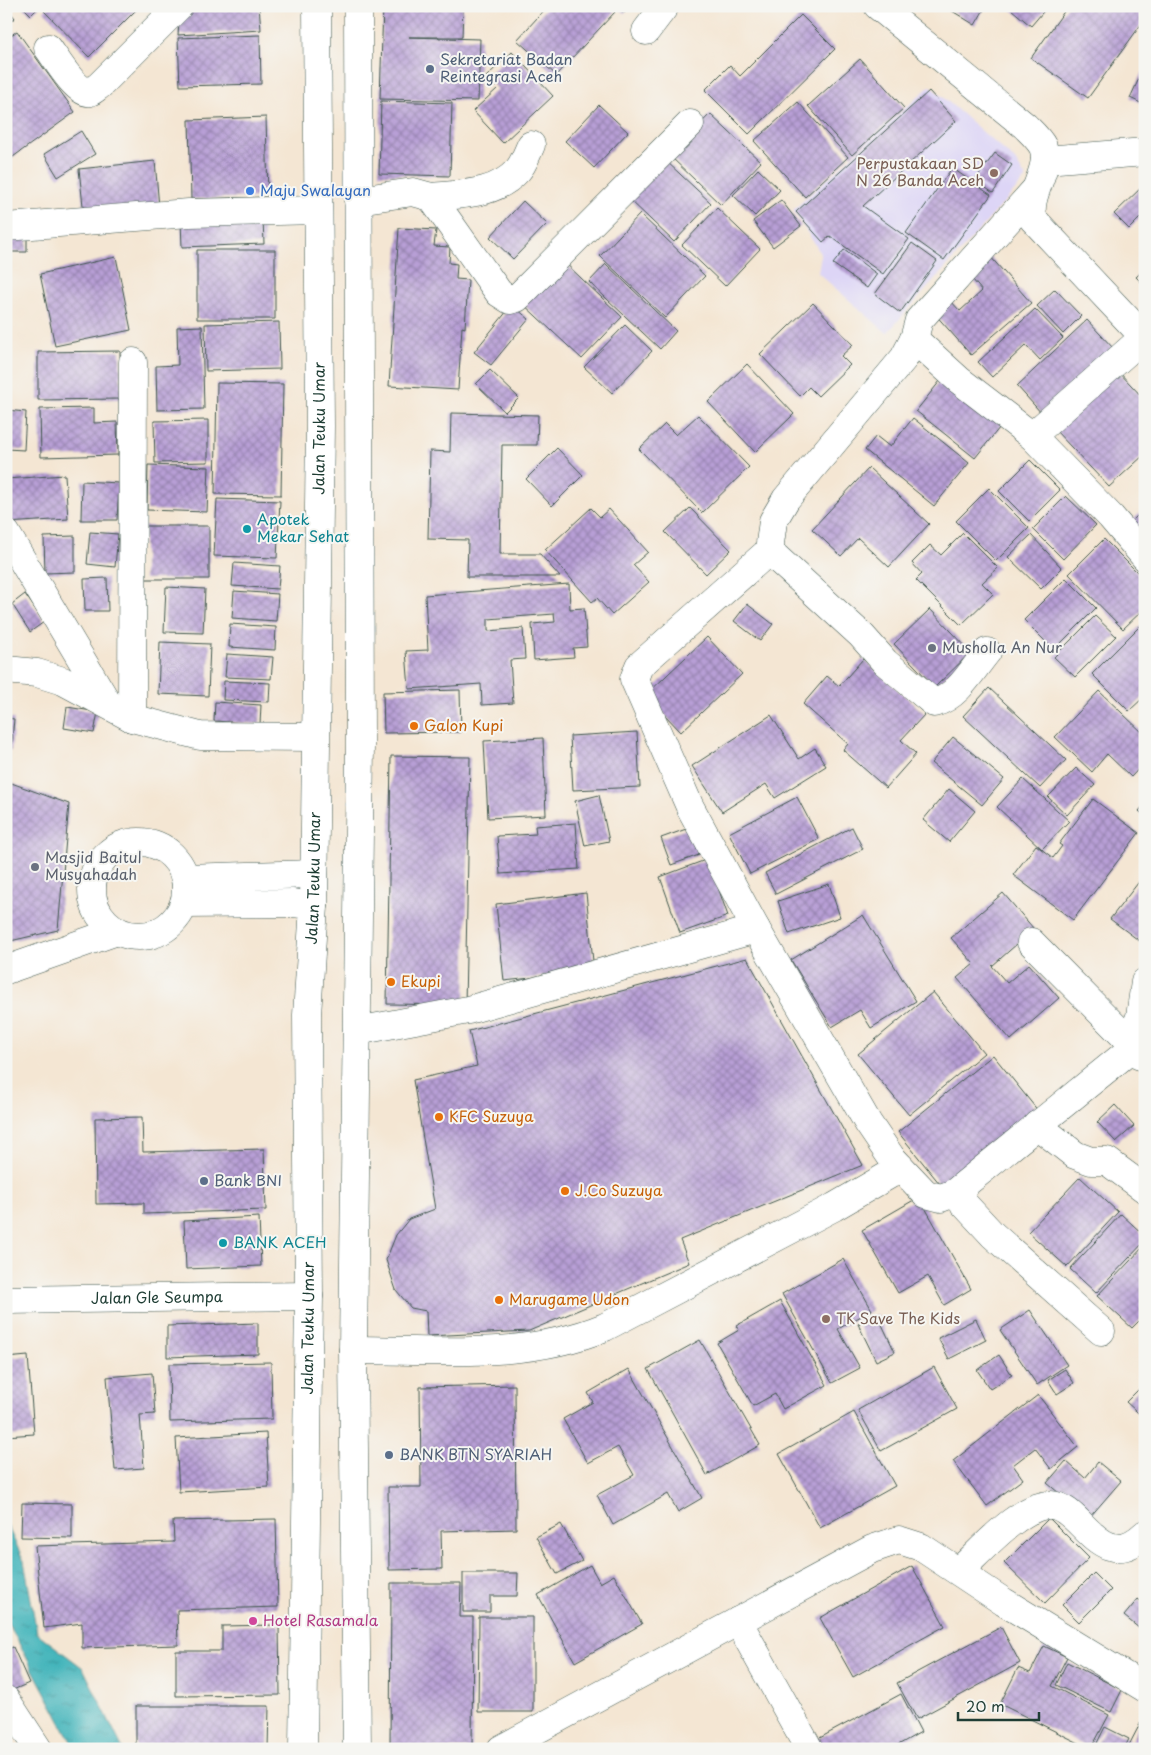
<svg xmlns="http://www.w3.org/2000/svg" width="1151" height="1755" viewBox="0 0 1151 1755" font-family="'Playpen Sans',sans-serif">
<defs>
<pattern id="water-ripples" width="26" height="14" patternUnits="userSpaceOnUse" patternTransform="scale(1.25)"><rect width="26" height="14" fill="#45b5bb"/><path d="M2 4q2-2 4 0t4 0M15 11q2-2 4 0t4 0" fill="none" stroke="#399499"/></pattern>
<pattern id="building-cross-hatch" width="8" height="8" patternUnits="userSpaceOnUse" patternTransform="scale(1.25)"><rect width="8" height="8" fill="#b89fd6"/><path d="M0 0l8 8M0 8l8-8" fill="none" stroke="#9583ae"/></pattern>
</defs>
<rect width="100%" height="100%" fill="#f6f6f2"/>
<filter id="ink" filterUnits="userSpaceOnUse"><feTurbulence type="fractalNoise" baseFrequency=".02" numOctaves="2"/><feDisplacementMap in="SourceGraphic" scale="10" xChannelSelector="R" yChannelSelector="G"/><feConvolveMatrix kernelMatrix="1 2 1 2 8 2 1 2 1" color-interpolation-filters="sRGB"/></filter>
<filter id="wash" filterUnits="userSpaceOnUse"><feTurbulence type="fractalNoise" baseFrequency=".0096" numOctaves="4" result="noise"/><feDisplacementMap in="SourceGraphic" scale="20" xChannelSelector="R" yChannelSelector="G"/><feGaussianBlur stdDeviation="1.12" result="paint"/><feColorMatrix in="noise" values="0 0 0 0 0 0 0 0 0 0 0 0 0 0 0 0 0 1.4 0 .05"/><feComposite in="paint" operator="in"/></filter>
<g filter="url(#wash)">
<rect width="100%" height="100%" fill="#f4e6d3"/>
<!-- built -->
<path fill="#ddd5f6" d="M930,86L1015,160L1026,178L887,333L818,273L821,254L793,210Z"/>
<!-- water -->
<path fill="url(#water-ripples)" stroke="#327978" d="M6,1523L24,1561L37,1633L83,1668L123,1749H75L6,1619Z"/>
<g id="blocks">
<!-- building -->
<path fill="url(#building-cross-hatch)" d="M22,6H40L31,15Z
M49,6H140L89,57L44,11Z
M199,6H259L261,30L178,35L179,21Z
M383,6H463L462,37H409L480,39L478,101L380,99Z
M548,6H609L615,12L556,75L517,40Z
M616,6H631L624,13Z
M944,6H986L975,25Z
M1013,6H1048L1031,26L1011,9Z
M1068,6H1145V19L1088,98L1031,58Z
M6,7L15,18L6,24Z
M801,15L835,49L749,134L705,90L730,65L740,76Z
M17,31L75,112L6,162V39Z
M260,35L261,84L180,86L178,38Z
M512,52L553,96L503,143L473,111L497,89L486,77Z
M860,59L904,108L852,155L808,106Z
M1142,72L1145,74V105L1130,98Z
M929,91L956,121L863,206L909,239L883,274L830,236L823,242L796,212Z
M381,101L452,103L450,176L379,174Z
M798,102L848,157L805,197L754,141Z
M599,105L628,132L594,168L565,141Z
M710,114L761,162L721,205L670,156Z
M266,117L268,197L191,199L189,120Z
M81,131L95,154L58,177L44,154Z
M995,153L1012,165L993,193L975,180Z
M665,160L711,203L674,242L628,198Z
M155,161L159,207L84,215L79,169Z
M952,168L991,195L944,260L906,233Z
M758,169L780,190L755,216L733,195Z
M1145,184V213L1129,229L1114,214Z
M781,200L801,226L773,247L753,221Z
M523,201L547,224L513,259L490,237Z
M717,208L760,249L725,286L682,245Z
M640,214L705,276L665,318L600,256Z
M263,218L264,244L182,247L181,221Z
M399,228L436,230L434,246L450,247L449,263L457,264L456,279L468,280L465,328L462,327L458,390L389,386Z
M6,230L27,231V252H6Z
M912,243L937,261L900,313L875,294Z
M197,250H275V319H197Z
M844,250L877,274L867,288L833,264Z
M989,255L1031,303L971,355L934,313L950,300L960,311L982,291L968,274Z
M116,257L131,330L55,346L40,274Z
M561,259L622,317L582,359L521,302Z
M606,264L676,331L660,349L589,282Z
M1145,269V286L1136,277Z
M1055,289L1081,316L1063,334L1037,306Z
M813,303L853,345L841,356L850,365L818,396L809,387L800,396L760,354Z
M512,305L529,319L491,365L474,352Z
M1035,309L1063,338L1040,360L1026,345L992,377L978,362Z
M1087,320L1114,349L1043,415L1017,386Z
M279,322L280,369L206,371L205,324Z
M625,325L652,351L612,393L584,367Z
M202,326L204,409L157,410L156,366L178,365L177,327Z
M120,351L121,399L38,400V352Z
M747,364L794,414L755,452L708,402Z
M490,370L519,398L505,412L476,384Z
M1117,370L1145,400V454L1109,487L1054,429Z
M944,376L1004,422L975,458L916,411Z
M217,383L283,384L281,495L215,494Z
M94,408V423L117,422L118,455L41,457L40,409Z
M6,410L26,412L24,450L6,449Z
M451,413L538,415L537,445H502L500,554H540L560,577H467L468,540L428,539L430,451L450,452Z
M698,415L749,467L702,513L639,449L665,424L676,435Z
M913,418L969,463L934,506L865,450L876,436L890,447Z
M208,420V462L155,463L154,421Z
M557,448L583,475L552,506L526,479Z
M1030,460L1060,490L1029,521L999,491Z
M148,465L209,467L207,512L147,510Z
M869,468L929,524L889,567L858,538L841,556L812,529Z
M65,475L68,519L7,523L6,479Z
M82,481L119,483L117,520H81Z
M989,488L1029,528L996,561L956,521Z
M1066,496L1096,525L1063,559L1033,529Z
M217,499L280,501L277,558L214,556Z
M591,508L600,517L609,509L648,552L633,565L649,582L612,615L597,598L592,602L545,550Z
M690,508L731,550L706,574L665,532Z
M1145,508V537L1131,522Z
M144,526H209V579H144Z
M90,532L118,534L115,567L87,564Z
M963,533L998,568L982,583L993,594L961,625L916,580L922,574L912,563L930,545L941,555Z
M1031,535L1062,568L1041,589L1008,557Z
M75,536V572L45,573L44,537Z
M1104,539L1145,580V608L1123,629L1069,574Z
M234,563L280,566L278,589L232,586Z
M107,578L108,611H85L84,579Z
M1066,578L1096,608L1054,650L1024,620Z
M569,584L570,609L584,608L587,647L573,648L574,657L534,660L532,624L555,622L554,614L488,619V631L523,628L525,659L510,660L513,703L482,705L481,684L409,689L406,651L428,650L425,595Z
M166,587L205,589L203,633L164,632Z
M234,591L278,594L276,621L232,618Z
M25,594L44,622L30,632L12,604Z
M747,604L773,624L760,641L734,621Z
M930,609L971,652L935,687L894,644Z
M1095,616L1116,636L1075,677L1054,657Z
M1145,621V696L1129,711L1092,674Z
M230,624L276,627L275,650L229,647Z
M707,637L742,674L681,732L646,695Z
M160,642L210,644L208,696L158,694Z
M227,654L273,657L271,679L225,677Z
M863,659L925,714L901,740L916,754L886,788L843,750L848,744L803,704L827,676L839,686Z
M224,681L270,683L269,702L223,700Z
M989,688L1066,760L1040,788L963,716Z
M460,690L461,732L384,733L383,692Z
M1099,691L1145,735V762L1131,777L1107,754L1092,772L1055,737Z
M215,702L261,705L260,724L214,721Z
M67,707L98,712L94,733L64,728Z
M771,715L799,759L815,748L826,766L775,798L766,784L722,812L692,766Z
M6,718L14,719L11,751L6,750Z
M637,732L640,787L573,790L570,736Z
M953,737L1004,779L982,805L931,763Z
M543,738L546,815L488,818L484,741Z
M391,756L470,757L465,1005L387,1004Z
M1076,768L1095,785L1067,815L1048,797Z
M1023,779L1069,821L1042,849L997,807Z
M6,781L69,804L58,930L6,942Z
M949,789L975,811L949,842L923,820Z
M599,795L609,841L585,846L575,801Z
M797,797L819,839L750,874L729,833Z
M1093,799L1139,833L1073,920L1013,875L1036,845L1053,858L1062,846L1059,844Z
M1145,804V816L1139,811Z
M576,823L579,869L500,874L497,836L536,834L535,826Z
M852,827L863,849L776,894L765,873Z
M689,828L699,855L671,865L661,838Z
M708,859L728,916L680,933L660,877Z
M1145,874V945L1110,919Z
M829,884L840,917L789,934L778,901Z
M586,893L594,971L504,981L496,904Z
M1003,893L1034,929L992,966L1007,983L1029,964L1059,998L1011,1040L957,978L974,964L951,938Z
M863,915L916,1001L871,1028L860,1010L832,1027L791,960Z
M747,958L863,1165L680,1240L689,1263L529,1331L427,1336L426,1311L411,1308L396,1290L386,1260L396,1235L409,1219L435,1209L413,1080L477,1066L469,1031Z
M933,992L984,1053L909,1115L858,1054Z
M993,1055L1039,1112L944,1189L898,1132Z
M1115,1105L1134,1126L1116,1142L1097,1122Z
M142,1117L143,1152L264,1149L266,1210L144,1214V1203L96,1204L95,1118Z
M1080,1177L1118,1212L1067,1267L1028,1232Z
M919,1197L971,1289L944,1305L928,1276L898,1293L862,1230Z
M1121,1214L1145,1236V1241L1096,1293L1070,1269Z
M259,1217L261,1266L186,1269L184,1221Z
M1145,1245V1315L1132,1328L1097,1296Z
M843,1259L872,1310L838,1329L860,1368L832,1383L782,1294Z
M780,1301L827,1385L783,1409L775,1394L753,1406L717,1343L739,1330L736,1326Z
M1030,1310L1067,1365L1037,1385L1000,1330Z
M877,1314L895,1352L876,1361L858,1324Z
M976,1319L986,1340L949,1359L938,1338Z
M258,1323V1354L167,1357V1326Z
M700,1340L760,1445L707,1475L648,1369Z
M999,1355L1012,1375L990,1389L977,1370Z
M28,1356L34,1434L6,1436V1358Z
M271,1362L272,1419L170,1422L169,1364Z
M934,1367L957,1409L881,1451L858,1410Z
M629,1369L702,1498L678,1512L668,1494L613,1525L597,1495L634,1475L618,1447L588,1463L563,1419L593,1402L588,1393Z
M1065,1369L1074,1383L1057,1394L1048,1380Z
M152,1373L155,1414L140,1415L144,1468L115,1470L107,1377Z
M1145,1383V1419L1126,1402Z
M515,1385L516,1529L441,1531L442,1569L389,1570L388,1487H421L420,1387Z
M1038,1395L1078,1447L1051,1469L1035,1448L1013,1465L1023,1479L987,1506L953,1461Z
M854,1412L895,1486L820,1528L779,1454Z
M266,1433L269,1487L179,1492L176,1438Z
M1066,1461L1085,1478L1098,1462L1121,1481L1089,1518L1047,1483Z
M22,1503L72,1504V1538L21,1537Z
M1049,1518L1089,1558L1045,1603L1004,1563Z
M276,1519L278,1607L177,1610L178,1645L82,1648V1623L44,1628L35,1546L174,1542L173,1521Z
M561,1524L582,1561L557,1574L536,1537Z
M590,1565L600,1583L614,1575L642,1624L575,1662L538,1595Z
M912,1566L945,1626L853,1677L820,1618Z
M463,1573H518L517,1596H490V1612H463Z
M1094,1573L1111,1590L1079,1622L1062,1605Z
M391,1583H461L460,1617H473L472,1749H390Z
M1138,1599L1145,1604V1633L1124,1616Z
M479,1617H533V1712H478Z
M279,1625L280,1695L176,1696V1651H222V1626Z
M1001,1627L1020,1663L917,1719L897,1683Z
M1044,1646L1067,1657L1052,1686L1109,1715L1091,1749L1000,1704L1018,1668L1030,1673Z
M13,1647L29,1683L6,1693V1650Z
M1067,1662L1122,1690L1111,1712L1056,1685Z
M901,1694L921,1732L891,1749H821L816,1740Z
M136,1706H269L268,1749H136Z
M1141,1722L1145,1723V1749H1127Z
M1105,1727L1129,1739L1124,1749H1107L1097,1743Z"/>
</g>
</g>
<g filter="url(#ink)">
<use href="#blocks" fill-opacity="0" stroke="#3f564c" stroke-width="1"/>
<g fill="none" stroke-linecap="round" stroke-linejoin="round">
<!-- minor casing -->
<g stroke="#3f564c" stroke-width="29">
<g id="minor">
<path d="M878,6L1025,126C1031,132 1039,139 1043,147C1052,169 1026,194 1033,219L1145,338"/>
<path d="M646,31L665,6"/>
<path d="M48,48C55,57 77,95 90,92C93,91 97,87 100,85L179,6"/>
<path d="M1045,160L1145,152"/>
<path d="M1035,190L919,320L914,339L904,358L786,499L773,521L769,551L639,666L634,679L690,807L756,929L868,1123L891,1157L926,1194L941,1198L954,1193L1129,1051L1145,1058"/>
<path d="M431,197C462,194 496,195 518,170C524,163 527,153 531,145"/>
<path d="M358,200L413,192L431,197L499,293L510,300L517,298L690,124"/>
<path d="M6,227L189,213L318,210"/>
<path d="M1144,337L1032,436L1111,517L1145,557"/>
<path d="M914,339L959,380L1032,436"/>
<path d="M6,533L108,704"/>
<path d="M769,551L861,635L885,662L934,703C958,697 972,670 987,652"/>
<path d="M6,670L37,673L63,681L132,718L200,736L314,737"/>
<path d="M132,718L133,362"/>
<circle cx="139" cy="889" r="47"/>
<path d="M186,878L314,874"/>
<path d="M184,904L293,903L314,906"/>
<path d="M1031,942L1130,1042"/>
<path d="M6,970L117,931"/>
<path d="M357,1031L468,1010L756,929"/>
<path d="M1129,1051L1130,1042L1140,1017L1145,982"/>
<path d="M1037,1125L1075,1155L1091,1161H1107L1145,1189"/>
<path d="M954,1193L993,1235L1101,1331"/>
<path id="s1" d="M6,1300L309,1296"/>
<path d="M353,1350C437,1350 525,1360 605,1327L834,1207L901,1168"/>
<path d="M959,1571C981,1551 1021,1504 1051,1505C1082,1506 1100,1576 1145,1534"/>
<path d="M738,1621L809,1749"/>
<path d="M6,1700L38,1749"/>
<path d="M501,1749L872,1549L899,1540L921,1547L1004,1602L1145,1688"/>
</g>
</g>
<!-- highway casing -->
<g stroke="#3f564c" stroke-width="29">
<g id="highway">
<path id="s2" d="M303,1749L309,1296L307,1015L314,906L320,426L317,6"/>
<path d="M357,1749L353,1350L360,745L358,6"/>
</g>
</g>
<!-- minor -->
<use href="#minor" stroke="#fff" stroke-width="28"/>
<!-- highway -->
<use href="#highway" stroke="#fff" stroke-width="28"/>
</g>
</g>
<!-- markers -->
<g fill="#5c6f8a" stroke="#f6f6f2" stroke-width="2">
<circle cx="430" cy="69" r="5"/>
<circle cx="204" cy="1181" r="5"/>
<circle cx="389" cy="1455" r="5"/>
</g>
<g fill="#8d6e63" stroke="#f6f6f2" stroke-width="2">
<circle cx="994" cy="173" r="5"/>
<circle cx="826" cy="1319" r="5"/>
</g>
<circle fill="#3f7fe0" stroke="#f6f6f2" stroke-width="2" cx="250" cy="191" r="5"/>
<g fill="#0f9aa8" stroke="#f6f6f2" stroke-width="2">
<circle cx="247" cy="529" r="5"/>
<circle cx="223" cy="1243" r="5"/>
</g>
<g fill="#6b7280" stroke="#f6f6f2" stroke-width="2">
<circle cx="932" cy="648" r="5"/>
<circle cx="35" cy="867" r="5"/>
</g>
<g fill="#e8710a" stroke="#f6f6f2" stroke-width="2">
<circle cx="414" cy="726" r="5"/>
<circle cx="391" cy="982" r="5"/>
<circle cx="439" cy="1117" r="5"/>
<circle cx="565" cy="1191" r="5"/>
<circle cx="499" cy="1300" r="5"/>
</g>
<circle fill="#d1479c" stroke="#f6f6f2" stroke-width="2" cx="253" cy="1621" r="5"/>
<g text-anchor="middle" stroke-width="4" stroke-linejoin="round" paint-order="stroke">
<!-- service labels -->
<g font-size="15" fill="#4e5e75" stroke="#f6f6f2" text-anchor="start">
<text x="440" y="65">Sekretariat Badan<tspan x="440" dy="17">Reintegrasi Aceh</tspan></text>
<text x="214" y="1186">Bank BNI</text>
<text x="399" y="1460">BANK BTN SYARIAH</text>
</g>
<!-- education labels -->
<g font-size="15" fill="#785e54" stroke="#f6f6f2" text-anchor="end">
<text x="984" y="169">Perpustakaan SD<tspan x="984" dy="17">N 26 Banda Aceh</tspan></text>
<text x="836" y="1324" text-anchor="start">TK Save The Kids</text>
</g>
<!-- shop labels -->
<g font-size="15" fill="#366cbe" stroke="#f6f6f2" text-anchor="start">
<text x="260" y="196">Maju Swalayan</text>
</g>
<!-- street labels -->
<g font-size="15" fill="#1f3d34" stroke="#f6f6f2">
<text dy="5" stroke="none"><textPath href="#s2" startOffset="1321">Jalan Teuku Umar</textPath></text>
<text dy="5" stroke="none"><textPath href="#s2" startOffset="871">Jalan Teuku Umar</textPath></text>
<text dy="5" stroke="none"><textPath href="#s1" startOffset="151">Jalan Gle Seumpa</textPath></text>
<text dy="5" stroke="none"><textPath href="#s2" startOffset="421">Jalan Teuku Umar</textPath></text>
</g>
<!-- culture labels -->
<g font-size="15" fill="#0d838f" stroke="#f6f6f2" text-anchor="start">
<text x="257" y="525">Apotek<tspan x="257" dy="17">Mekar Sehat</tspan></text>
<text x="233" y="1248">BANK ACEH</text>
</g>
<!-- worship labels -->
<g font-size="15" fill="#5b616d" stroke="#f6f6f2" text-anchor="start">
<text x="942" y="653">Musholla An Nur</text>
<text x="45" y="863">Masjid Baitul<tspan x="45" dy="17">Musyahadah</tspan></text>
</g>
<!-- food labels -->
<g font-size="15" fill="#c56008" stroke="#f6f6f2" text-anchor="start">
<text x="424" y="731">Galon Kupi</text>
<text x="401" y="987">Ekupi</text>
<text x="449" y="1122">KFC Suzuya</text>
<text x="575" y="1196">J.Co Suzuya</text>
<text x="509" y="1305">Marugame Udon</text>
</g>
<!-- hotel labels -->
<g font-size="15" fill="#b23c85" stroke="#f6f6f2" text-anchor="start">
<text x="263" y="1626">Hotel Rasamala</text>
</g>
</g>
<!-- margin -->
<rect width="1151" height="1755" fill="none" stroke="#f6f6f2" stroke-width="25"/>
<!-- scale -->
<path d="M958 1712v8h81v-8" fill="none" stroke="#1f3d34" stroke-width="2.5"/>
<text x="966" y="1712" font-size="15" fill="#1f3d34" stroke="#f6f6f2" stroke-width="4" paint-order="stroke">20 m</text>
</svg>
